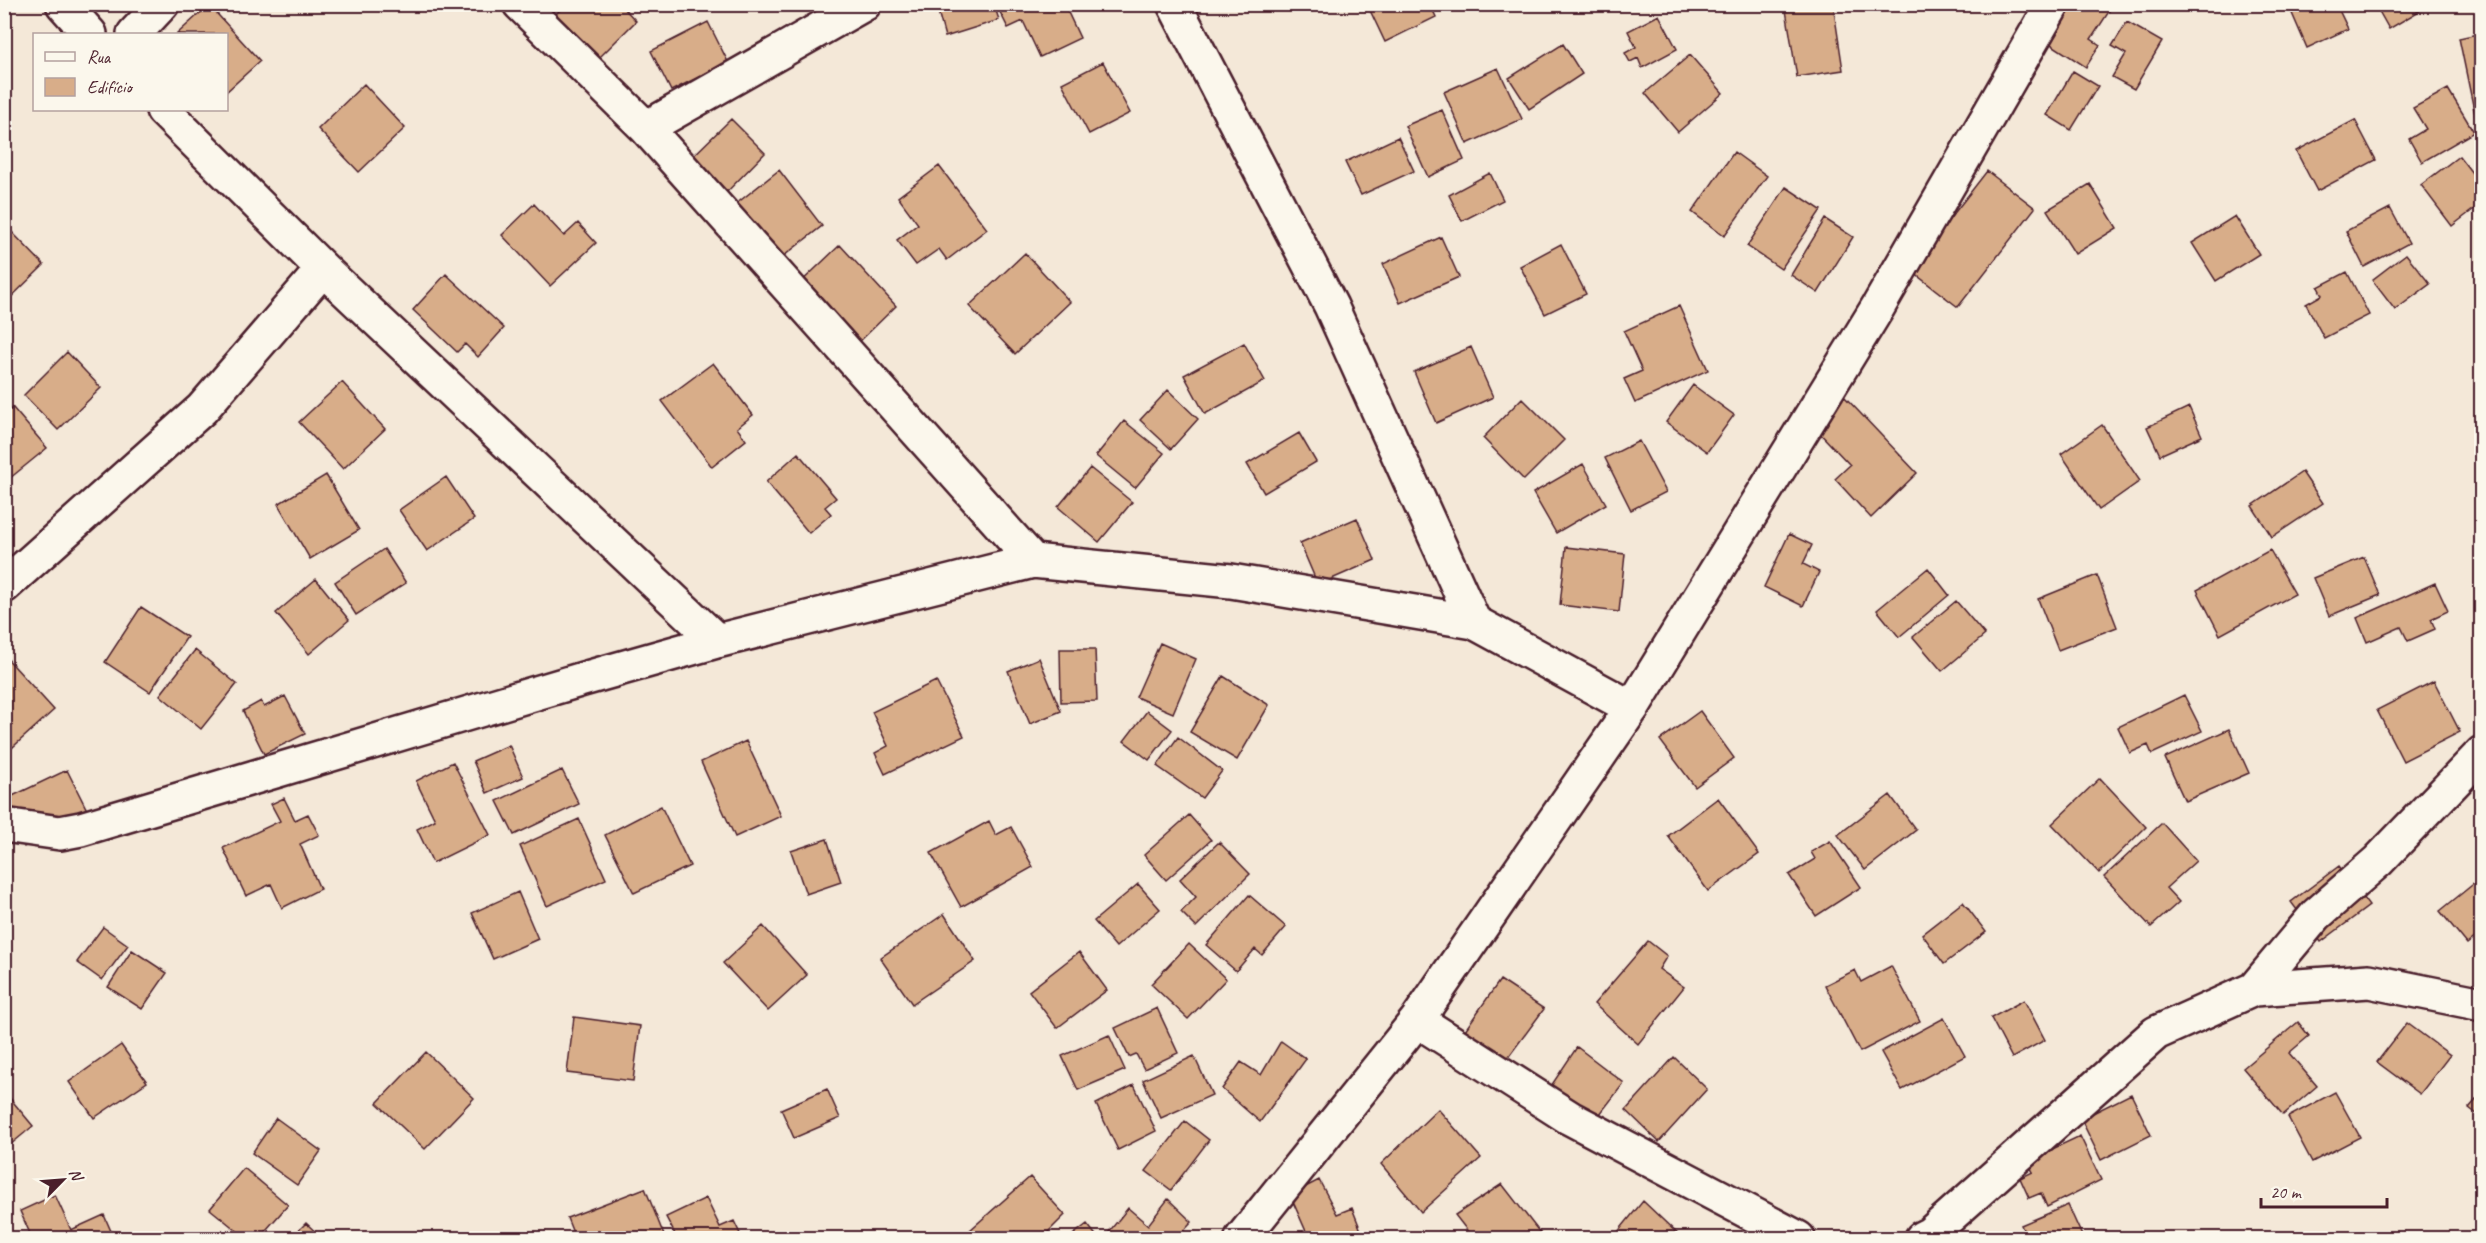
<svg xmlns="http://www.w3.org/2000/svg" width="2486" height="1243" viewBox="0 0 2486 1243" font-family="Caveat,sans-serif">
<rect width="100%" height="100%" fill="#f4e8d8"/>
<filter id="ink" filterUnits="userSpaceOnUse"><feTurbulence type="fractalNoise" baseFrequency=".0167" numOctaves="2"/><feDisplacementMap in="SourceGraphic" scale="12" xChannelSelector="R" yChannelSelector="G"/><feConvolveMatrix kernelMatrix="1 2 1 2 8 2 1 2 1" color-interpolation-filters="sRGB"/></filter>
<g filter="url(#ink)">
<!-- building -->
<path fill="#d8ad89" stroke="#4a1f2b" stroke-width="1.5" d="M566,4H620L636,21L590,67L547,23Z
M936,4H994L999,20L945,37Z
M996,4H1064L1080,38L1040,57L1023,21L1008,28Z
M1367,4H1430L1436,17L1385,42Z
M1785,4H1833L1843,70L1797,77Z
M2065,4H2102L2110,10L2091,39L2100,45L2086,67L2043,39Z
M2288,4H2336L2348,29L2307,48Z
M2375,4H2431L2389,29Z
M209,5L260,61L226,92V34H177Z
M1659,15L1677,49L1642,68L1638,58L1630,62L1625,53L1636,47L1628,31Z
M708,22L728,62L671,91L651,51Z
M2127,22L2162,42L2134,89L2112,77L2126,54L2112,46Z
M2482,33V114L2475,115L2459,38Z
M1563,44L1582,74L1529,109L1509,78Z
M1690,55L1723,93L1678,132L1645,93Z
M1103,62L1130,113L1089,134L1062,83Z
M1498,68L1522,119L1467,144L1444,92Z
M2073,71L2098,86L2071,130L2047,115Z
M364,84L405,128L359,172L318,129Z
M2448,89L2474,132L2422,162L2409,139L2426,129L2413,108Z
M1442,110L1464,160L1428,177L1405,126Z
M731,119L765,153L718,201L683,166Z
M2355,120L2376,160L2317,191L2296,151Z
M1398,137L1414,171L1361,195L1345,162Z
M1734,152L1767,176L1724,236L1692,212Z
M2459,156L2482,186V203L2452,226L2421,185Z
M939,166L987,229L947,260L939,249L916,265L897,240L918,224L898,197Z
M779,170L822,226L771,266L727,211Z
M1987,171L2035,208L1958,307L1910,270Z
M1490,173L1503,200L1462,221L1449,195Z
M2090,184L2117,228L2075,254L2047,210Z
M1786,187L1821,210L1781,269L1747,246Z
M534,204L564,236L578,223L596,243L550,286L502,235Z
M2390,208L2409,243L2364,267L2346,231Z
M2235,216L2259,254L2216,281L2192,243Z
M1825,219L1853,237L1818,293L1791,275Z
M8,228L44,265L4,304V232Z
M1441,237L1459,277L1400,303L1383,264Z
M1561,244L1586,294L1545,314L1520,266Z
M840,245L896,306L853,348L796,287Z
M1025,253L1070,302L1015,354L969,306Z
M2406,254L2430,284L2395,310L2372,280Z
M2347,272L2369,315L2324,338L2306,304L2322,295L2318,287Z
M446,274L504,328L478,357L465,344L457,352L413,310Z
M1679,306L1708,370L1635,403L1624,379L1642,371L1624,331Z
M1244,343L1265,381L1205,414L1184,375Z
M1471,347L1493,397L1436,423L1414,372Z
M67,352L101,388L58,430L24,395Z
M713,363L753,415L737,428L746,440L712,467L662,401Z
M342,382L385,429L343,469L299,422Z
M1693,385L1734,415L1707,452L1666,422Z
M1168,390L1198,419L1171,449L1140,420Z
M1843,395L1917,473L1871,518L1835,479L1850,465L1812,425Z
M1522,398L1564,440L1524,480L1483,438Z
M2189,407L2202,436L2160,455L2147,427Z
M13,408L47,448L4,483V415Z
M1124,421L1164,453L1135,488L1096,456Z
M2102,425L2140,481L2099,510L2061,454Z
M1299,433L1316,462L1264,493L1247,464Z
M1639,441L1666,492L1631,510L1605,458Z
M798,453L836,498L825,507L831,514L809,533L766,482Z
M1583,464L1606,504L1556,533L1533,493Z
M1090,468L1132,502L1099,542L1058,507Z
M2302,472L2323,503L2272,537L2252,506Z
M326,475L359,530L310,559L278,504Z
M446,477L474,519L427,551L399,510Z
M1357,518L1375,560L1318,585L1300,543Z
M1789,534L1812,545L1803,564L1819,572L1803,606L1764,587Z
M1566,547L1625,554L1619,612L1560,605Z
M384,549L406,583L356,615L335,582Z
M2270,550L2295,594L2220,635L2197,590Z
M2364,557L2380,595L2329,616L2313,578Z
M1928,568L1949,595L1899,637L1877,610Z
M2097,575L2117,627L2058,650L2038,599Z
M316,579L349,620L309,654L276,613Z
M2435,583L2448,611L2431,619L2435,629L2408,641L2401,627L2367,642L2357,618Z
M1956,601L1985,635L1942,671L1913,637Z
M141,607L187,637L150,692L105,662Z
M1160,643L1196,659L1173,713L1136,697Z
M1060,649H1095L1097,701L1061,702Z
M195,650L237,684L201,729L160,695Z
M4,655L54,710L4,755Z
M1039,658L1061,711L1030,724L1008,671Z
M1223,676L1269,705L1237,760L1190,732Z
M936,681L964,736L885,774L875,753L888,746L872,712Z
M2434,681L2460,732L2403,761L2377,710Z
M2184,695L2202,731L2152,754L2148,745L2130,753L2118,727Z
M285,696L305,734L264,754L243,711L261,701L264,707Z
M1147,711L1172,730L1149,760L1124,741Z
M1700,711L1734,758L1695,787L1660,740Z
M2229,729L2249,773L2185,801L2165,758Z
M1178,737L1222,771L1202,798L1157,766Z
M746,741L781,816L735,837L701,762Z
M509,745L523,777L487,793L473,761Z
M453,762L490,835L433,863L417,829L435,820L416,781Z
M67,770L90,816L24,847L4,807V800Z
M562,770L579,804L514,835L497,801Z
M2100,778L2146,827L2099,873L2052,824Z
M1890,795L1916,830L1865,870L1838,835Z
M284,798L295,820L308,814L319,835L300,844L320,889L282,908L271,884L246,896L223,848L280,821L271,804Z
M1718,798L1759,854L1708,891L1668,836Z
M661,806L690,866L634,893L605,835Z
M1189,815L1211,840L1166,880L1144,855Z
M579,819L606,879L547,906L520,846Z
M989,821L996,835L1011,827L1033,867L961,907L931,853Z
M2162,823L2196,861L2166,888L2179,902L2151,927L2104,877Z
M827,839L841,882L806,894L791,851Z
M1830,841L1861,887L1816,916L1789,875L1815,859L1811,852Z
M1219,842L1250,874L1196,927L1181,912L1196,897L1180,879Z
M2339,866L2369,906L2321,942L2291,902Z
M2482,877V932L2467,944L2440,911Z
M1138,884L1160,909L1116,947L1094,921Z
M518,892L538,939L493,959L472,913Z
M1249,895L1286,927L1262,955L1255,949L1236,971L1206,945Z
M1963,902L1986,932L1944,964L1922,934Z
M944,914L975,961L912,1004L880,958Z
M763,926L807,975L768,1011L723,963Z
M103,927L128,945L102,980L77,962Z
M1648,941L1667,956L1659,969L1684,987L1638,1044L1594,1004Z
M1189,944L1226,979L1188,1019L1151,984Z
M132,950L167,973L142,1009L108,987Z
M1079,952L1107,990L1057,1028L1029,991Z
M1891,966L1920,1021L1860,1052L1825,985L1855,970L1861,982Z
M1500,980L1544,1009L1498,1071L1456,1043Z
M2024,1000L2045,1040L2012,1058L1991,1018Z
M1157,1008L1178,1053L1144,1069L1136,1054L1129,1057L1115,1028Z
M574,1017L640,1026L633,1081L567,1073Z
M1944,1018L1965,1056L1902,1090L1881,1052Z
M2298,1022L2309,1036L2289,1053L2317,1086L2283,1115L2243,1068Z
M2407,1023L2450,1055L2420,1094L2377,1062Z
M1109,1035L1125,1070L1078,1090L1062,1056Z
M1281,1041L1306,1059L1260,1122L1222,1089L1241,1062L1261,1075Z
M121,1045L147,1082L94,1118L69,1082Z
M1577,1047L1624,1083L1593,1123L1547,1092Z
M426,1052L474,1098L425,1149L377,1103Z
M1194,1056L1212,1095L1161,1118L1143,1080Z
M1674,1057L1707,1089L1659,1142L1626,1110Z
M1134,1085L1156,1131L1118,1150L1096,1104Z
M827,1089L840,1118L794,1138L781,1109Z
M4,1091L33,1126L4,1150Z
M2335,1092L2360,1137L2312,1162L2288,1117Z
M2482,1093V1118L2469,1108Z
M2131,1094L2151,1135L2101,1160L2081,1119Z
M1438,1109L1481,1158L1421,1212L1381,1164Z
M276,1118L321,1151L297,1185L252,1153Z
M1185,1121L1209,1140L1171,1190L1146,1171Z
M2080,1136L2101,1180L2047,1207L2041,1193L2029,1198L2020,1178L2033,1172L2027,1161Z
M244,1168L288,1205L259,1238H246L210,1209Z
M1030,1177L1065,1215L1042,1238H961Z
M1319,1180L1337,1214L1352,1208L1364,1238H1309L1290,1195Z
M1502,1184L1544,1238H1473L1455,1215Z
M645,1188L665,1238H575L567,1218Z
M55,1195L71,1230L104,1215L114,1238H32L20,1211Z
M706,1198L720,1227L734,1221L742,1238H677L666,1217Z
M1168,1199L1192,1222L1177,1238H1116L1108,1233L1128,1208L1148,1225Z
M1643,1201L1682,1238H1613Z
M2068,1205L2083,1238H2027L2021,1225Z
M306,1223L322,1238H291Z
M1087,1224L1098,1238H1069Z"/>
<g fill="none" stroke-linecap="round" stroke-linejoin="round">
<!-- minor casing -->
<g stroke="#4a1f2b" stroke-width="38">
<path id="minor" d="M63,4L90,34
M520,4L646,128L1033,561
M1174,4L1331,306L1474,622
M134,34L162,4
M646,128L864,4
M323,269L717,641
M4,586L202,409L323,269L163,110
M4,825L60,833L81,829L583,679L717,641L1033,561L1231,581L1474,622L1632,708
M2254,989L2316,915L2378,861L2482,753
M1417,1020L1570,1118L1798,1238
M1242,1238L1417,1020L1632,708L1878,307L2053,4
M1922,1238L1930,1234L2156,1033L2254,989L2369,981L2482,1004"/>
</g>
<!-- minor -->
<use href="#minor" stroke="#fbf7ec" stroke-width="33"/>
</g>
</g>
<!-- margin -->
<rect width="2486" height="1243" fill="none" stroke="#fbf7ec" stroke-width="24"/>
<rect x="12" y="12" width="2462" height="1219" fill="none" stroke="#4a1f2b" stroke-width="2" filter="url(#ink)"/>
<!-- legend -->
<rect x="33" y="33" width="195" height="78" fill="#fbf7ec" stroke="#b4a19f" stroke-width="1.5"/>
<rect x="45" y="52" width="30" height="9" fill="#fbf7ec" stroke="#b4a19f" stroke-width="1.5"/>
<text x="87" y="63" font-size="18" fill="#4a1f2b">Rua</text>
<rect x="45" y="78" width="30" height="18" fill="#d8ad89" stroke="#b4a19f" stroke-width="1.5"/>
<text x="87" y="93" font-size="18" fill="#4a1f2b">Edifício</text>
<!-- north arrow -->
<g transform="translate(63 1180) rotate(65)" stroke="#fbf7ec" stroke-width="4.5" paint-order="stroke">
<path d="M0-4.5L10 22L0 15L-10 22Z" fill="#4a1f2b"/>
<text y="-9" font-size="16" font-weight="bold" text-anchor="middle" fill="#4a1f2b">N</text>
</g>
<!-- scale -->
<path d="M2261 1198v9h126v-9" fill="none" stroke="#4a1f2b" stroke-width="3"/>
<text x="2270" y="1198" font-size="18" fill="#4a1f2b" stroke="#fbf7ec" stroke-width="4.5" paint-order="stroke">20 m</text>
</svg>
